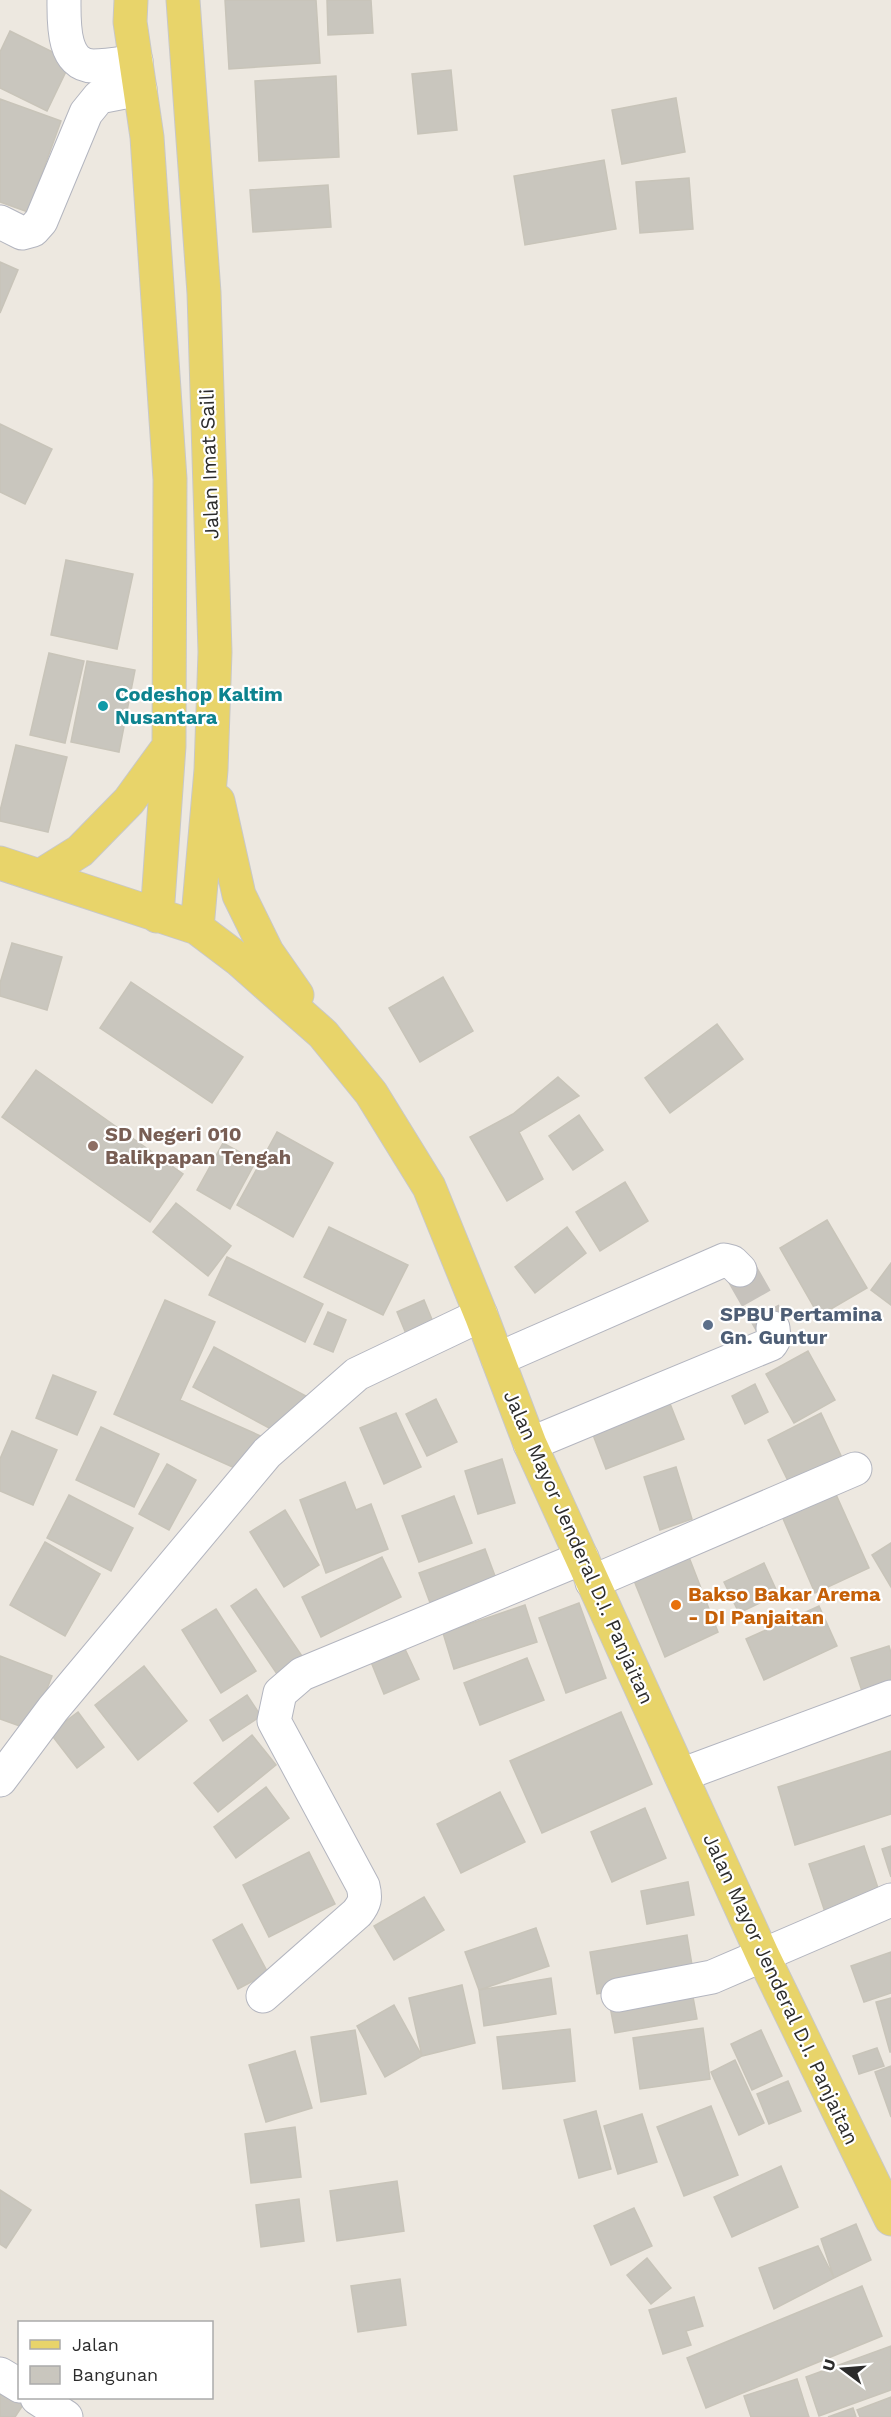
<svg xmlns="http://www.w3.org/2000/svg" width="891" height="2417" viewBox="0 0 891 2417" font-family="'Work Sans',sans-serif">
<rect width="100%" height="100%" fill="#ede8e0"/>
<!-- building -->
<path fill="#c9c6be" stroke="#c8c4b9" stroke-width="1.5" d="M225,0H316L320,63L229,69Z
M327,0H371L373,33L328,35Z
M10,31L71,61L47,111L0,88V52Z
M451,70L457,130L418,134L412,74Z
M336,76L339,157L259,161L255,81Z
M676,98L685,152L622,164L612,110Z
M0,99L61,121L28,212L0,202Z
M604,160L616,229L525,245L514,176Z
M689,178L693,229L640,233L636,182Z
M328,185L331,227L253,232L250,190Z
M0,262L18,270L0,313Z
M0,424L52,449L25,504L0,492Z
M66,560L133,574L117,649L51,635Z
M49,653L84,661L65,743L30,735Z
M87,661L135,670L119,752L71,742Z
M16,745L67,757L48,832L0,821V811Z
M12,943L62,957L47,1010L0,996V983Z
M443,977L473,1031L420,1062L389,1008Z
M131,982L243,1057L212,1103L100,1028Z
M717,1024L743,1059L670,1113L645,1078Z
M36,1070L183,1174L150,1222L2,1117Z
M558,1077L579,1096L519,1132L543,1179L507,1201L470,1137L513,1114Z
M579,1115L603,1150L573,1170L549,1136Z
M277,1132L333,1163L293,1237L237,1205Z
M223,1143L256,1161L230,1209L197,1190Z
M625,1182L648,1221L600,1251L576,1212Z
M176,1203L231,1246L208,1276L153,1232Z
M827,1220L867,1288L819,1316L780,1248Z
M329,1227L408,1265L383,1315L304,1277Z
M567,1227L586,1253L535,1293L515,1267Z
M227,1257L323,1304L305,1342L209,1295Z
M891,1263V1305L871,1290Z
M165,1300L215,1322L180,1400L263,1437L246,1473L114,1414Z
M424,1300L436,1329L409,1341L397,1312Z
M328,1312L346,1320L333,1352L314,1344Z
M214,1347L306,1396L284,1436L193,1387Z
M808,1351L835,1400L794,1423L766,1374Z
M53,1375L96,1392L77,1435L36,1418Z
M755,1384L768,1412L745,1424L732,1396Z
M667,1396L684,1439L606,1469L590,1427Z
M436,1399L457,1442L427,1456L406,1414Z
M396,1413L421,1467L384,1484L360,1428Z
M821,1413L843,1460L791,1487L768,1440Z
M101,1427L159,1454L134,1507L76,1480Z
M12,1431L57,1450L33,1505L0,1491V1459Z
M502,1459L515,1503L478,1514L465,1471Z
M167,1464L196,1480L169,1530L139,1514Z
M676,1467L692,1519L660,1530L644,1477Z
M345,1482L356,1510L371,1504L388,1549L326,1573L300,1500Z
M834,1490L869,1568L815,1593L781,1514Z
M69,1495L133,1528L111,1571L47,1538Z
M454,1496L472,1543L419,1562L402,1516Z
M285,1510L319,1565L284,1587L250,1532Z
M45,1542L100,1574L65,1636L10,1605Z
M891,1543V1587L872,1555Z
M485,1549L498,1584L432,1608L419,1573Z
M687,1552L718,1632L665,1657L633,1578Z
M382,1557L401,1597L321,1637L302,1597Z
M764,1563L778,1594L739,1613L724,1582Z
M256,1589L302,1656L277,1674L231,1606Z
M579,1603L606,1678L566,1693L539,1618Z
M525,1605L537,1642L454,1669L443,1633Z
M819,1606L837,1646L764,1680L746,1639Z
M216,1609L256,1671L221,1693L182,1630Z
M889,1646L891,1653V1695L866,1703L851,1658Z
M404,1647L419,1679L384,1694L371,1662Z
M0,1656L52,1676L31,1730L0,1719Z
M527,1658L544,1700L480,1725L464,1683Z
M144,1666L187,1721L138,1760L95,1705Z
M247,1695L261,1716L223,1741L210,1720Z
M78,1712L104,1747L77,1768L50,1733Z
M621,1712L652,1784L542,1833L510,1761Z
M252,1735L276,1765L218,1812L194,1783Z
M891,1751V1814L795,1845L778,1787Z
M266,1787L289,1818L236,1858L214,1827Z
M500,1792L525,1842L461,1873L437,1824Z
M645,1808L666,1858L612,1882L591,1832Z
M864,1846L880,1894L825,1912L809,1864Z
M891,1846V1877L882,1849Z
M309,1852L335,1904L269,1937L243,1885Z
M688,1882L694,1915L647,1924L641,1891Z
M424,1897L444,1930L394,1960L374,1926Z
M242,1924L268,1973L238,1989L213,1940Z
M536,1928L549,1966L479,1990L465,1952Z
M687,1935L694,1977L597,1994L590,1952Z
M891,1952V1993L864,2002L851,1966Z
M551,1978L556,2014L484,2026L479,1990Z
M462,1985L475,2043L422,2056L409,1998Z
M691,1986L697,2019L615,2033L609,2001Z
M891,1998V2052H890L876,2002Z
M394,2005L422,2056L385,2077L357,2026Z
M703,2028L710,2079L640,2089L633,2038Z
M570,2029L575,2081L503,2089L497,2037Z
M355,2030L366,2094L321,2102L311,2037Z
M761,2030L782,2076L752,2090L731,2044Z
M877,2048L884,2066L859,2074L853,2056Z
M295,2051L312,2108L266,2122L249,2065Z
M735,2060L764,2123L739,2135L711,2072Z
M891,2066V2117L875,2072Z
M788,2081L801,2111L769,2124L757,2094Z
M711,2106L738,2175L684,2196L657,2127Z
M596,2111L611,2169L579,2178L564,2120Z
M642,2114L657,2162L618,2174L604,2126Z
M295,2127L301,2177L251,2183L245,2134Z
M781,2166L798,2207L732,2237L714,2197Z
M397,2181L404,2231L337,2241L330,2191Z
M0,2190L31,2210L6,2248L0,2244Z
M299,2199L304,2241L261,2247L256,2205Z
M634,2208L652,2246L611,2265L594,2226Z
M856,2224L871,2260L834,2278L821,2239Z
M818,2246L834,2278L774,2309L759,2268Z
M647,2258L671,2288L651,2304L627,2275Z
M400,2279L406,2325L358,2332L351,2286Z
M862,2286L882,2336L706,2408L687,2358Z
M694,2297L703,2326L686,2331L691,2345L663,2354L649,2310Z
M891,2346V2390L819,2416L806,2377Z
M797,2379L809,2417H751L744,2396Z
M0,2381L27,2399L15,2417H0Z
M891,2397V2417H860L857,2410Z
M853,2408L856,2417H828Z"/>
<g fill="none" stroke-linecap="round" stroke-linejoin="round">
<!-- minor-tunnel -->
<path stroke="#c6c2bc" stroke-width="33" stroke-dasharray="33 16" stroke-linecap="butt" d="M740,1270L773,1328"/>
<!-- minor casing -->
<g stroke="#b3b5bf" stroke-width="35">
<path id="minor" d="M64,0C64,22 62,65 93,66C107,66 122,63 136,61
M0,222L22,233L33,230L41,221L86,113L99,97L140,89
M498,1359L724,1260L732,1262L740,1270
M530,1444L771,1344L774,1339L773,1328
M592,1582L855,1469
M681,1775L891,1697
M0,1780L53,1709L267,1453L357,1374L481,1315
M618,1995L712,1977L891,1900
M263,1996L357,1913C365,1903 366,1898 363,1886L274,1721L280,1693L302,1674L582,1558
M0,2374L20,2386
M37,2398L66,2417"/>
</g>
<!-- major casing -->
<g stroke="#c8c8c8" stroke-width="35">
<path id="major" d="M131,0L130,22L147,137L170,479L169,746L157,916
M183,0L204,293L215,652L211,770L197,928
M218,801L239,895L267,952L297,995
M0,863L197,928L238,959L323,1034L371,1093L429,1187L481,1315L530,1444L763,1956L891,2219
M40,876L80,851L129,801L169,746"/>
</g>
<!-- minor -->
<use href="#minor" stroke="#fff" stroke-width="33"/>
<!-- major -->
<use href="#major" stroke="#e8d46a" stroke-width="33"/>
</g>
<!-- markers -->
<circle fill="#0f9aa8" stroke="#fff" stroke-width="2" cx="103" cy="706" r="6"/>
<circle fill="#8d6e63" stroke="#fff" stroke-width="2" cx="93" cy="1146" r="6"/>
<circle fill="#5c6f8a" stroke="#fff" stroke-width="2" cx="708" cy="1325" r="6"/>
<circle fill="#e8710a" stroke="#fff" stroke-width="2" cx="676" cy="1605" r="6"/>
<g text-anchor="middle" stroke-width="4.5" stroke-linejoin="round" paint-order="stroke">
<!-- street labels -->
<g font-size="20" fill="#2c2c2c" stroke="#fff">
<text transform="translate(209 464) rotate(-92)" y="7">Jalan Imat Saili</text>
<text transform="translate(579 1547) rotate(66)" y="7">Jalan Mayor Jenderal D.I. Panjaitan</text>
<text transform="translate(781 1989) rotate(65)" y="7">Jalan Mayor Jenderal D.I. Panjaitan</text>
</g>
<!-- culture labels -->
<g font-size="20" font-weight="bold" fill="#0d838f" stroke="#fff" text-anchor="start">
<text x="115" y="701">Codeshop Kaltim<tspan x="115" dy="23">Nusantara</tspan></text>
</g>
<!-- education labels -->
<g font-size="20" font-weight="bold" fill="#785e54" stroke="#fff" text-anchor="start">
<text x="105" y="1141">SD Negeri 010<tspan x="105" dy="23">Balikpapan Tengah</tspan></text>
</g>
<!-- service labels -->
<g font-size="20" font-weight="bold" fill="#4e5e75" stroke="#fff" text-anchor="start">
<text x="720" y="1321">SPBU Pertamina<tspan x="720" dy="23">Gn. Guntur</tspan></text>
</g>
<!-- food labels -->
<g font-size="20" font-weight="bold" fill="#c56008" stroke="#fff" text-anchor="start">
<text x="688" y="1601">Bakso Bakar Arema<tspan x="688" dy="23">- DI Panjaitan</tspan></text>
</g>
</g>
<!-- legend -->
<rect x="18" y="2321" width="195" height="78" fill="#ffffff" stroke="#ababab" stroke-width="1.5"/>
<rect x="30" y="2340" width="30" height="9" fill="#e8d46a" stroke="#ababab" stroke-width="1.5"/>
<text x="72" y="2351" font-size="18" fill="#2c2c2c">Jalan</text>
<rect x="30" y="2366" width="30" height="18" fill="#c9c6be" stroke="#ababab" stroke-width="1.5"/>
<text x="72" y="2381" font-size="18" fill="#2c2c2c">Bangunan</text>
<!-- north arrow -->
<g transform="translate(843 2369) rotate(286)" stroke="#ffffff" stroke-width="4.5" paint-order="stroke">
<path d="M0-4.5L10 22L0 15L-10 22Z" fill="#2c2c2c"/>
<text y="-9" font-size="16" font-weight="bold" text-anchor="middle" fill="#2c2c2c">U</text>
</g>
</svg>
